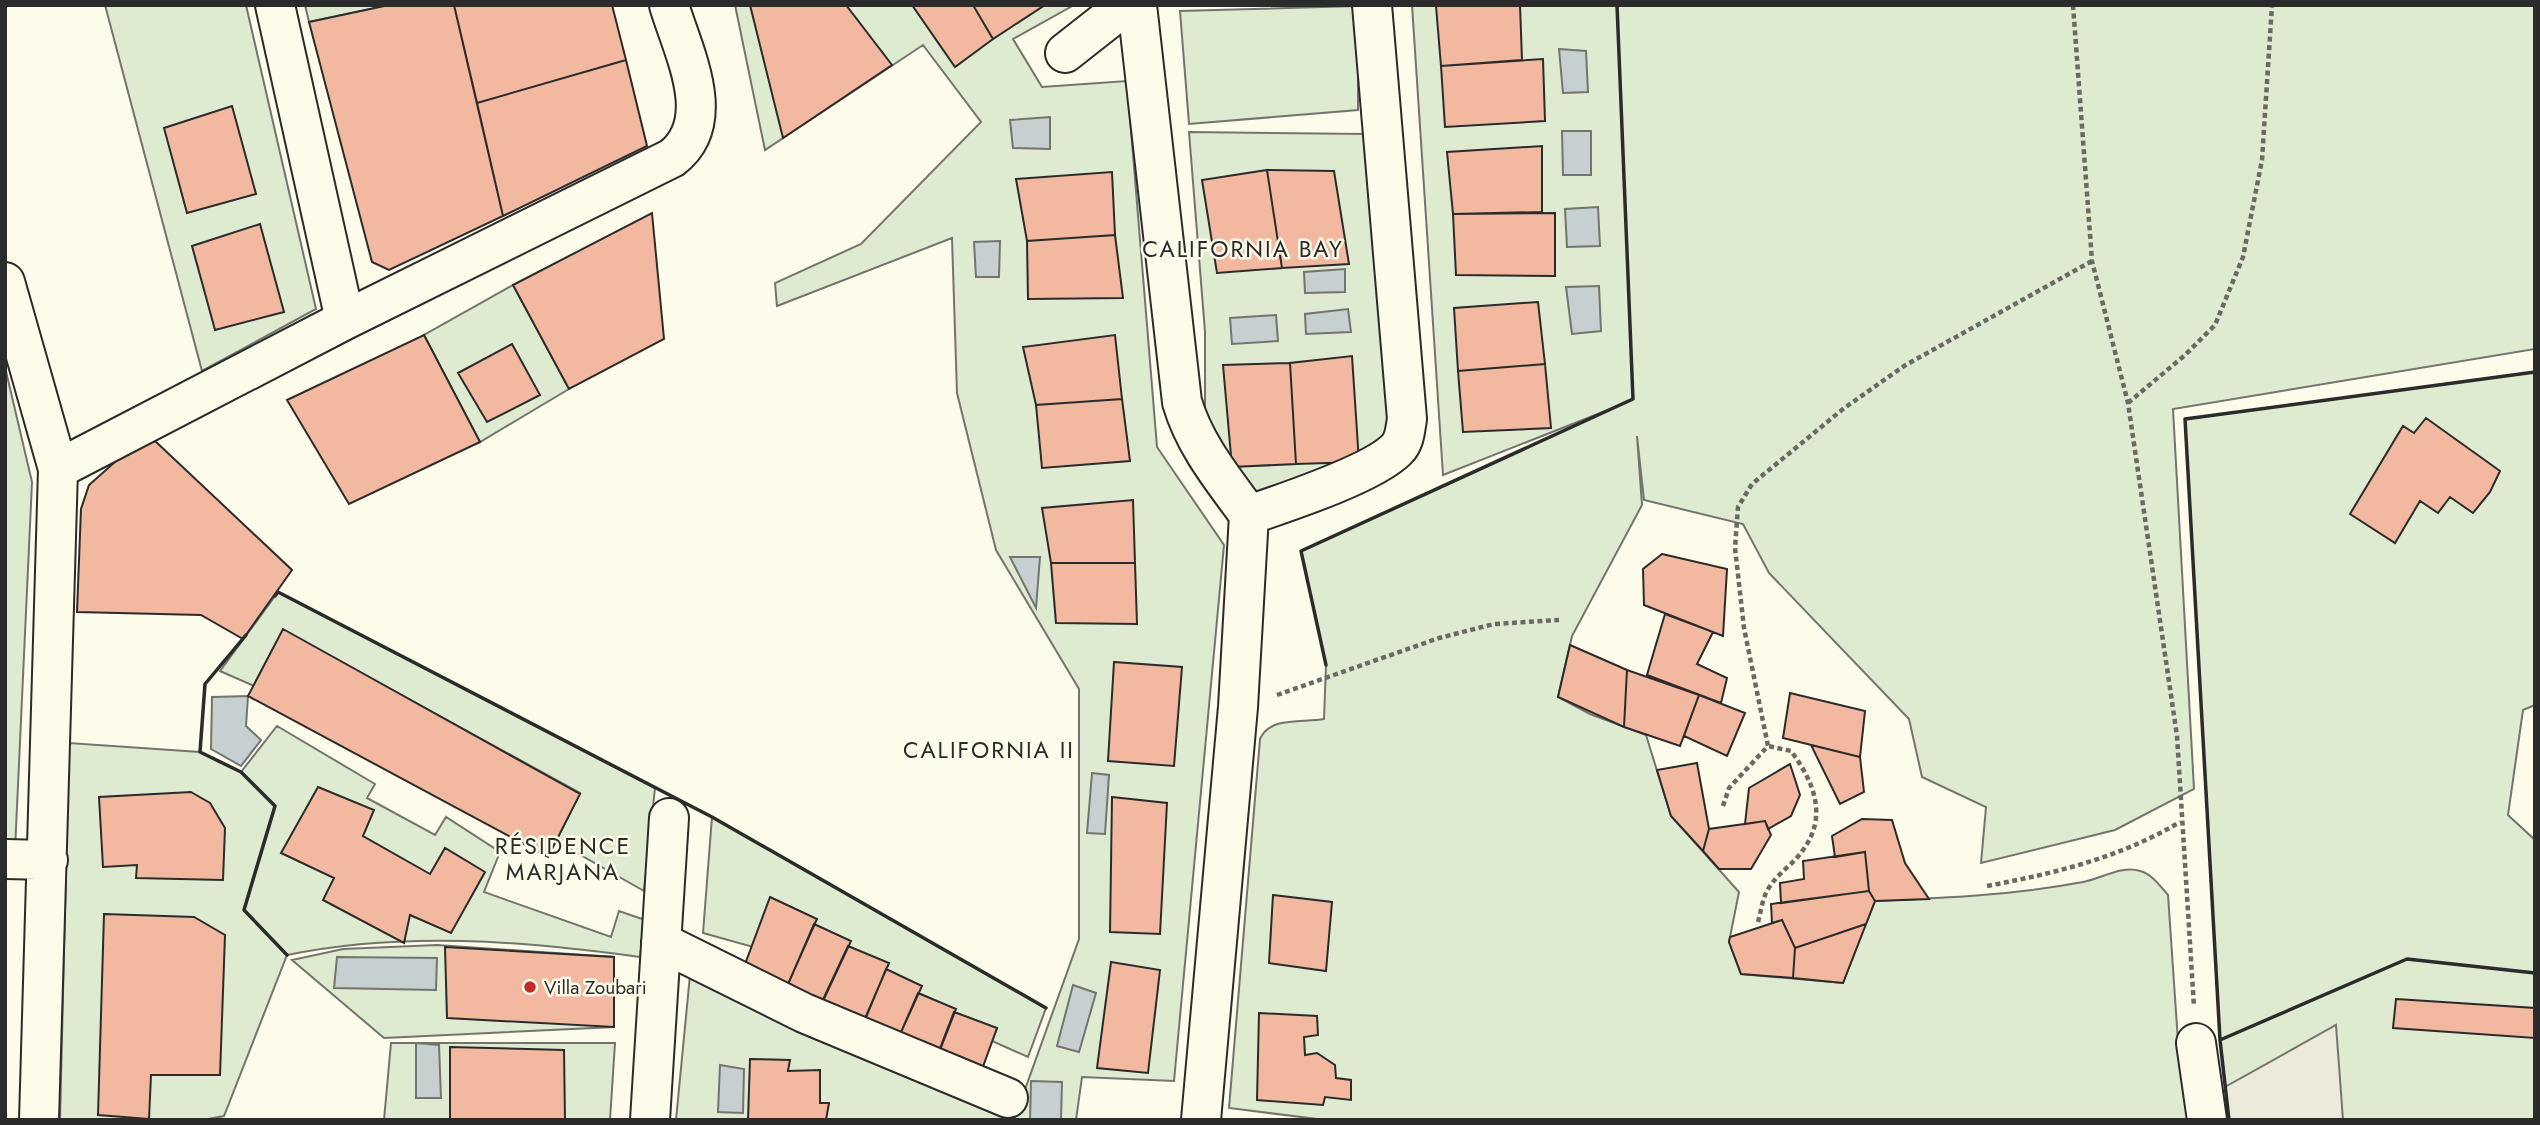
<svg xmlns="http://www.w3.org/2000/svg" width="2540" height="1125" viewBox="0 0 2540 1125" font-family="Jost,sans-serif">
<rect width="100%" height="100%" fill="#fdfbea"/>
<!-- green -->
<path fill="#deebd1" stroke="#74746e" stroke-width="2" d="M105,5H246L316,309L202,371Z
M305,5H389L309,22Z
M735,5H1074L1013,39L1042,87L1127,81L1157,447L1224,545L1174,1081L1082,1077L1076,1120H676L690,975L1014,1120L1079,939V689L996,550L957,393L952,238L777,306L775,283L861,244L981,122L923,45L765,150Z
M1412,5H2535V349L2173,409L2194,789L2115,830L1981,863L1986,807L1922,777L1909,719L1769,573L1743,524L1644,500L1637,436L1642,505L1572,636L1558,697L1590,714L1646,735L1671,816L1739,892L1729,942L1741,974L1843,983L1875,901C1945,898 2014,895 2083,882C2100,879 2122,865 2140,871C2152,874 2160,886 2168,895L2179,1056L2189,1120H1325L1229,1108L1260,739C1270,716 1303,723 1324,719L1326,665L1301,551L1613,408L1443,475Z
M1358,6V110L1189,124L1180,11Z
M1189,132L1366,134L1392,440L1258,505L1205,415V332Z
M513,285L569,389L480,442L424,335Z
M5,367L32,482L15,850L5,849Z
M2535,372V705L2523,710L2508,815L2535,840V1120H2229L2220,1040L2185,419Z
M278,592L655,788L644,891L556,841L580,793L283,630L254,686L220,671Z
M277,726L375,784L367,798L435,835L446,817L500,852L484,892L611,937L619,911L645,920L640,957C523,941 403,931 287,955L224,1116L203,1120H60L69,743L200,752L241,772Z
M712,817L1046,1008L1028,1057L992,1041L997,1028L954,1012L955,1009L918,993L703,933Z
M437,945L614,957V1027L384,1038L292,960L343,949Z
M391,1043H615L610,1120H384Z"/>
<!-- parking -->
<path fill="#eceadb" stroke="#74746e" stroke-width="2" d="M2336,1025L2343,1120H2229L2225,1087Z"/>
<!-- water -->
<path fill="#c7d0d0" stroke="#74746e" stroke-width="2" d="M1559,49L1586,51L1588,92L1563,93Z
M1050,117V149L1013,148L1010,120Z
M1562,131H1591V175H1563Z
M1598,207L1600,246L1567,247L1565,209Z
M1000,241L999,277H976L974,242Z
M1345,269V292L1305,293L1304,272Z
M1599,286L1601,331L1572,334L1566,287Z
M1348,309L1351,332L1306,334L1305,314Z
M1276,315L1278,341L1232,344L1230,318Z
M1010,557H1040L1036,608Z
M248,696L246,726L261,740L241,766L211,749L212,697Z
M1092,773L1109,775L1105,834L1087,833Z
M337,957L437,958L436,990L334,988Z
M1073,985L1096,993L1079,1052L1057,1046Z
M416,1043L439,1045L441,1098H416Z
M720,1065L744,1069L743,1113L718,1112Z
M1031,1081L1062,1082L1061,1120H1030Z"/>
<!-- building -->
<path fill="#f2b8a0" stroke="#2b2b2b" stroke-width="2" d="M389,5H454L503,216L389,270L372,262L309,22Z
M454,5H612L626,60L477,103Z
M750,5H846L892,65L783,138Z
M912,5H973L993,39L955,67Z
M973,5H1045L993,39Z
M1520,5L1522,60L1441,66L1436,6Z
M1543,59L1545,121L1445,127L1441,66Z
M626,60L647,146L503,216L477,103Z
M232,106L256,194L187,213L164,128Z
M1542,146V212L1453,214L1447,152Z
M1267,170L1282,268L1217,273L1202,180Z
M1267,170L1334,171L1349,264L1282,268Z
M1112,172L1115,235L1027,241L1016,179Z
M652,213L664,339L569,389L513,285Z
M1555,213V276L1456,275L1453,214Z
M260,224L284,312L215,330L192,246Z
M1115,235L1123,298L1028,299L1027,241Z
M1538,302L1545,364L1458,371L1454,308Z
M424,335L480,442L349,504L287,400Z
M1115,335L1122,399L1036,405L1023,347Z
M512,344L540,395L487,422L458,373Z
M1352,356L1359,462L1296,464L1290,363Z
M1290,363L1296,464L1232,467L1223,365Z
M1545,364L1551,428L1463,432L1458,371Z
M1122,399L1130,461L1042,468L1036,405Z
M2426,418L2500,471L2490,492L2473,513L2450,497L2438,513L2420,501L2395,543L2350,514L2403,426L2414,433Z
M154,440L292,570L243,639L201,615L77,612L81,509L89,485L116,461Z
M1133,500L1135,563H1051L1042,508Z
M1662,554L1727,569L1723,636L1644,605L1643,569Z
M1051,563H1135L1137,624L1056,623Z
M1665,614L1713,632L1697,664L1727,678L1721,703L1647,675Z
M283,629L580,794L548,857L248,696Z
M1570,645L1627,670L1624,727L1558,697Z
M1114,662L1182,667L1174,766L1108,761Z
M1627,670L1699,695L1680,746L1624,727Z
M1790,693L1865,711L1860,757L1783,738Z
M1699,695L1745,713L1727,756L1684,736Z
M1811,745L1860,757L1864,792L1840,804Z
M1697,763L1709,829L1703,851L1671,816L1657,770Z
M1790,764L1800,795L1791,816L1768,829L1765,821L1745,824L1749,788Z
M318,787L374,810L363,836L430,874L445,848L485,872L451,933L410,915L404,943L323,900L334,878L281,853Z
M191,792L210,803L225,828L223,880L136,878L137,865L103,867L99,797Z
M1112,797L1167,803L1160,934L1110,932Z
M1862,819L1892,820L1905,863L1929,899L1875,901L1869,891L1865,852L1835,857L1832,836Z
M1765,821L1771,835L1751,869H1719L1703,851L1709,829Z
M1865,852L1869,891L1781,903L1780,883L1804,879L1803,861Z
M1869,891L1875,901L1866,924L1795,948L1782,920L1772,923L1771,904Z
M1273,895L1332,902L1326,971L1269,963Z
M770,897L817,919L788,984L744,967Z
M104,914L194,917L225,935L220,1075H151L149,1119L98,1115Z
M1782,920L1795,948L1793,978L1741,974L1729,942L1730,937Z
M814,924L851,941L823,1001L786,989Z
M1866,924L1843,983L1793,978L1795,948Z
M848,946L889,963L863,1023L820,1006Z
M445,947L614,957V1027L447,1018Z
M1111,962L1160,970L1148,1073L1097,1068Z
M886,969L922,986L897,1041L862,1027Z
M918,993L956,1009L936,1060L895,1046Z
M2396,999L2535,1008V1038L2393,1028Z
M954,1012L997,1028L977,1083L934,1064Z
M1259,1013L1317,1016L1318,1035L1304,1037L1305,1055L1317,1053L1335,1065L1336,1078L1351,1080V1100L1325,1097L1323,1105L1257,1100Z
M450,1047L564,1050L565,1120H450Z
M750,1059L790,1060L788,1071L820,1070V1103H829L826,1120H748Z"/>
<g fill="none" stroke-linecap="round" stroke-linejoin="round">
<!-- minor casing -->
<g stroke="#2b2b2b" stroke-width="42">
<path id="minor" d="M275,5L345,320
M1137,5L1182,402C1195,446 1223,479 1249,515
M1065,53L1126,5
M5,282L58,469L39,1120
M58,469L345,320L672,158C720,121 683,52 669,5
M5,859L48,860
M661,942L804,1013L1008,1098
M2196,1043L2207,1120
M650,1120L669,818
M1201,1120L1238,707L1249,515C1284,503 1373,474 1397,449C1405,441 1405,430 1407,419L1372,5"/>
</g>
<!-- path -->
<path stroke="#6a6964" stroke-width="4.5" stroke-dasharray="5 3.5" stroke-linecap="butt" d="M2073,5L2092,261L2128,403L2177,736L2194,1007
M2128,403L2185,355L2215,325L2243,257L2262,160L2272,5
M1277,695L1439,638L1494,624L1559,620
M1723,806L1729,788L1768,746L1744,628L1735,548L1738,507L1752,484L1843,409L1904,366L2092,261
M1987,886C2056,873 2119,858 2180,822
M1758,922C1761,912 1762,900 1767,891C1776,874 1793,865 1803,850C1828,816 1814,782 1791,751L1768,746"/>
<!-- minor -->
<use href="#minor" stroke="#fdfbea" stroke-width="38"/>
<!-- wall -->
<path stroke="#2b2b2b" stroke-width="3.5" d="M2535,372L2185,419L2220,1040L2407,959L2535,973
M275,596L278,592L712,817L1046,1008
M246,635L205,684L200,752L241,772L275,806L244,910L287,955
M1326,665L1301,551L1633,399L1617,5
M2220,1040L2229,1120"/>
</g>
<!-- markers -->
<circle fill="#c62828" stroke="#fdfbea" stroke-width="2.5" cx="530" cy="987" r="7"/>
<g text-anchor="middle" stroke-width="5" stroke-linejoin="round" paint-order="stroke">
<!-- poi labels -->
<g font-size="19" fill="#2b2b2b" stroke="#fdfbea" text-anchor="start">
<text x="544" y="994">Villa Zoubari</text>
</g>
<!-- quarter labels -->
<g font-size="23" letter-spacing="2" fill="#2b2b2b" stroke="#fdfbea">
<text x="1243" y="257">CALIFORNIA BAY</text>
<text x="989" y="758">CALIFORNIA II</text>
<text x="563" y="854">RÉSIDENCE<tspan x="563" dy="26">MARJANA</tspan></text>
</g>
</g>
<!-- border -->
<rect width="2540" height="1125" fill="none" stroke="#2b2b2b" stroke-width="14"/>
</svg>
